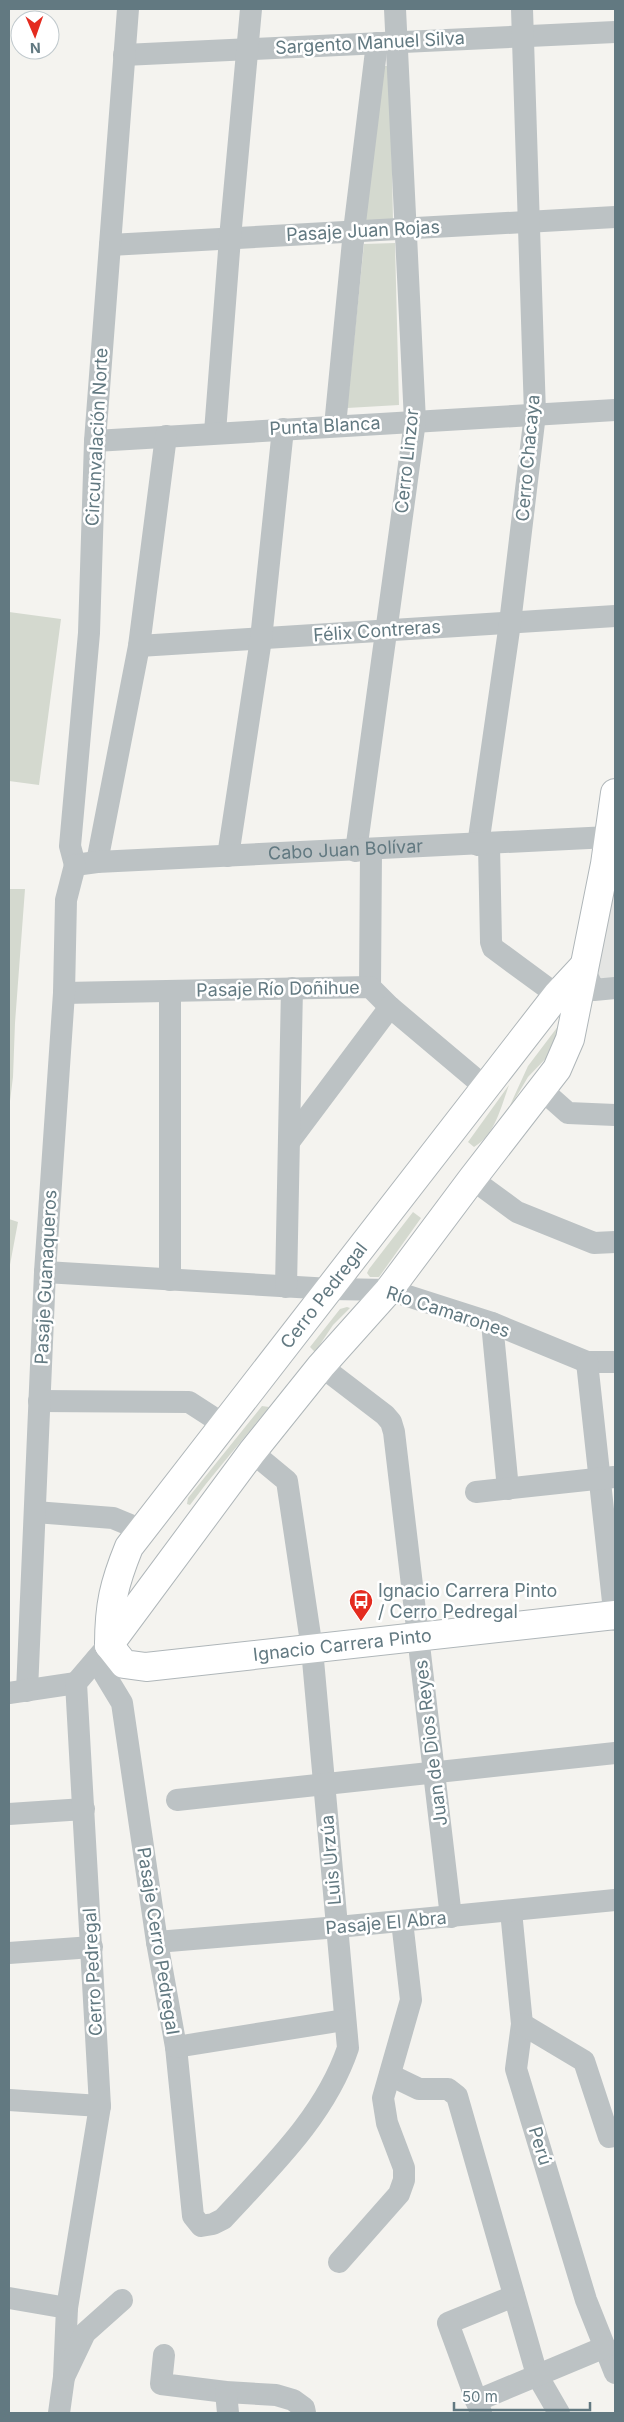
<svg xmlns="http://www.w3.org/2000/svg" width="624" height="2422" viewBox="0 0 624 2422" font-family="Inter,sans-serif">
<rect width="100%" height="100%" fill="#f4f3ef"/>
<!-- built -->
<path fill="#e4e5e3" d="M615,873V983L597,985L590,973Z"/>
<!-- green -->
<path fill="#d4d9cf" d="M382,66H390L393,222L363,224Z
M395,243L399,405L347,408L364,244Z
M9,612L61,619L39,785L9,781Z
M9,889H25L15,1023L13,1077L9,1109Z
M559,1025L552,1052L528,1077L506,1114L528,1066Z
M509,1085C501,1107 495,1135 474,1147L468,1142Z
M413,1212L421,1218L379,1277H370L367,1273L369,1269Z
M9,1219L18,1222L9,1270Z
M347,1307L350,1308L333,1325L315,1352L310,1347L340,1309Z
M262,1406L269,1407C243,1440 215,1471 190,1505L187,1504L188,1498Z"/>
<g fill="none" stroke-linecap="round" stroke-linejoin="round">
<!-- secondary casing -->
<g stroke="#afb6b9" stroke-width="30">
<g id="secondary">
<path d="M109,1645L252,1452L321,1366L389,1290L472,1179L557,1069L570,1039L605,864L615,793"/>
<path id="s2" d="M109,1645C109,1605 114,1584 129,1547L557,995L583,967"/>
<path id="s3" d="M109,1645L124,1664L146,1667L615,1615"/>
</g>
</g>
<!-- street -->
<g stroke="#bcc2c4" stroke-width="22">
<path d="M124,55L615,32"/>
<path d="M110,245L615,217"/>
<path d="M335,426L354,231L377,43"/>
<path d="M215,432L230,238L251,9"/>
<path d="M95,441L615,410"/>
<path d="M139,646L615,616"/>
<path d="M478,845L510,623L535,414L522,9"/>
<path d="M489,845L491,942L493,948L557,995"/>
<path d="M356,851L415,421L395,9"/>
<path d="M228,856L261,639L283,429"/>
<path d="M97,862L139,646L166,436"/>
<path d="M75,865L70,846L89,633L95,441L128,9"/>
<path id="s1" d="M75,865L97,862L609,837"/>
<path d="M583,967L594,990L615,988"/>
<path d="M370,987L371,850"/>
<path d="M64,993L370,987L390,1007L485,1087"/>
<path d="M541,1089L568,1113L615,1115"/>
<path d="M289,1142L390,1007"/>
<path d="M472,1179L517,1212L594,1243L615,1242"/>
<path d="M45,1272L331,1289L389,1290L492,1323L587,1362H615"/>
<path d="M170,1280V991"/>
<path d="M286,1287L292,988"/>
<path d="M492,1323L508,1489"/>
<path d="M587,1362L615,1620"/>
<path d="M321,1366L385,1415L391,1422L394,1432L451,1917"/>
<path d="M39,1401L189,1402L223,1424"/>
<path d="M476,1492L614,1477"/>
<path d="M35,1512L113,1518L142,1530"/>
<path d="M96,1660L122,1703L157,1942L176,2047L193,2216L201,2226L213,2224L223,2219C271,2167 325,2116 348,2048L312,1649L287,1481L252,1452"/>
<path d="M27,1691L45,1272L64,993L66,900L75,865"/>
<path d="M9,1693L76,1683"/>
<path d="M177,1800L615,1753"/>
<path d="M9,1814L84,1809"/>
<path d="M511,1911L522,2024L516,2069L586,2300L615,2373"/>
<path d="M157,1942L338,1927L615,1900"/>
<path d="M9,1953L92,1947"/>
<path d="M522,2024L584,2061L609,2137L615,2136"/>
<path d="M176,2047L344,2020"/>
<path d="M390,2075L419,2089H448L457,2096L537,2375L559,2413"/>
<path d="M9,2100L100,2106"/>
<path d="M339,2262L399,2194L404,2180V2168L387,2123L383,2098L411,2000L402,1921"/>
<path d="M9,2298L67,2308"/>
<path d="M164,2355L161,2384L226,2392L276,2395L293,2400L304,2408L305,2413"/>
<path d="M64,2377L67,2308L100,2106L76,1683L105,1649"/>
<path d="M226,2392L228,2413"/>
<path d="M476,2401L605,2347"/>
<path d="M59,2413L64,2377L85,2333L122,2300"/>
<path d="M481,2413L448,2323L514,2296"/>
</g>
<!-- secondary -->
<use href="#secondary" stroke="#fff" stroke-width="28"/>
</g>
<!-- icons -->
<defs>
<g id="bus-pin" transform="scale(1.25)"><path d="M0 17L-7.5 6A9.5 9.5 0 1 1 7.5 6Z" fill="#e42b1f" stroke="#fff"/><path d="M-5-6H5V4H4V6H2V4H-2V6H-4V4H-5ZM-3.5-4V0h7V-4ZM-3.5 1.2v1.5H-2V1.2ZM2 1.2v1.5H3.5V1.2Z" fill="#fff"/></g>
</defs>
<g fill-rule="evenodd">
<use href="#bus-pin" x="361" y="1601"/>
</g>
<g text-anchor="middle" stroke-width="5" stroke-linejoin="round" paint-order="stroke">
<!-- street labels -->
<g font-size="18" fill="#627981" stroke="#fff">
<text transform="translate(370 43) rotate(-3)" y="6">Sargento Manuel Silva</text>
<text transform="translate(363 231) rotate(-3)" y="6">Pasaje Juan Rojas</text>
<text transform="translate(325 426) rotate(-3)" y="6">Punta Blanca</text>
<text transform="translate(97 437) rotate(-87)" y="6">Circunvalación Norte</text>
<text transform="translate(528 458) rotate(-85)" y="6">Cerro Chacaya</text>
<text transform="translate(407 461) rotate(-84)" y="6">Cerro Linzor</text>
<text transform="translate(377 631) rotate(-4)" y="6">Félix Contreras</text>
<text dy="6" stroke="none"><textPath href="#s1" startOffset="271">Cabo Juan Bolívar</textPath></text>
<text transform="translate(278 989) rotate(-1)" y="6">Pasaje Río Doñihue</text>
<text transform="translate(46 1277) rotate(-87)" y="6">Pasaje Guanaqueros</text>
<text dy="6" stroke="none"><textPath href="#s2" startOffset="419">Cerro Pedregal</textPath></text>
<text transform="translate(448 1312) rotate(18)" y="6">Río Camarones</text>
<text dy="6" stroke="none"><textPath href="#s3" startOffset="244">Ignacio Carrera Pinto</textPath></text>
<text transform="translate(431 1743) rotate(-97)" y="6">Juan de Dios Reyes</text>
<text transform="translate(331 1860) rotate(-95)" y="6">Luis Urzúa</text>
<text transform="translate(386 1923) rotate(-5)" y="6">Pasaje El Abra</text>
<text transform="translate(158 1941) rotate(81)" y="6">Pasaje Cerro Pedregal</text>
<text transform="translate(93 1972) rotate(-93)" y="6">Cerro Pedregal</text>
<text transform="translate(540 2146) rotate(73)" y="6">Perú</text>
</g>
<!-- poi labels -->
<g font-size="18" fill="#627981" stroke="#fff" text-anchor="start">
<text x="378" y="1597">Ignacio Carrera Pinto<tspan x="378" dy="21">/ Cerro Pedregal</tspan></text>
</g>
</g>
<!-- border -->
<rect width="624" height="2422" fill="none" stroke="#627981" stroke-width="20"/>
<!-- north arrow -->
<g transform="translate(35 35) rotate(178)"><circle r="24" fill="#ffffff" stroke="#c0c9cd"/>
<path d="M0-4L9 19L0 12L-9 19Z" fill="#e42b1f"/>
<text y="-8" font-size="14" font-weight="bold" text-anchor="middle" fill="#627981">N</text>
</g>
<!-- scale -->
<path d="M454 2402v8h136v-8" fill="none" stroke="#627981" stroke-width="2.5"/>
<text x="462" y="2402" font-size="15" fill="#627981" stroke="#ffffff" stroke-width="4" paint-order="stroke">50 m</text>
</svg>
